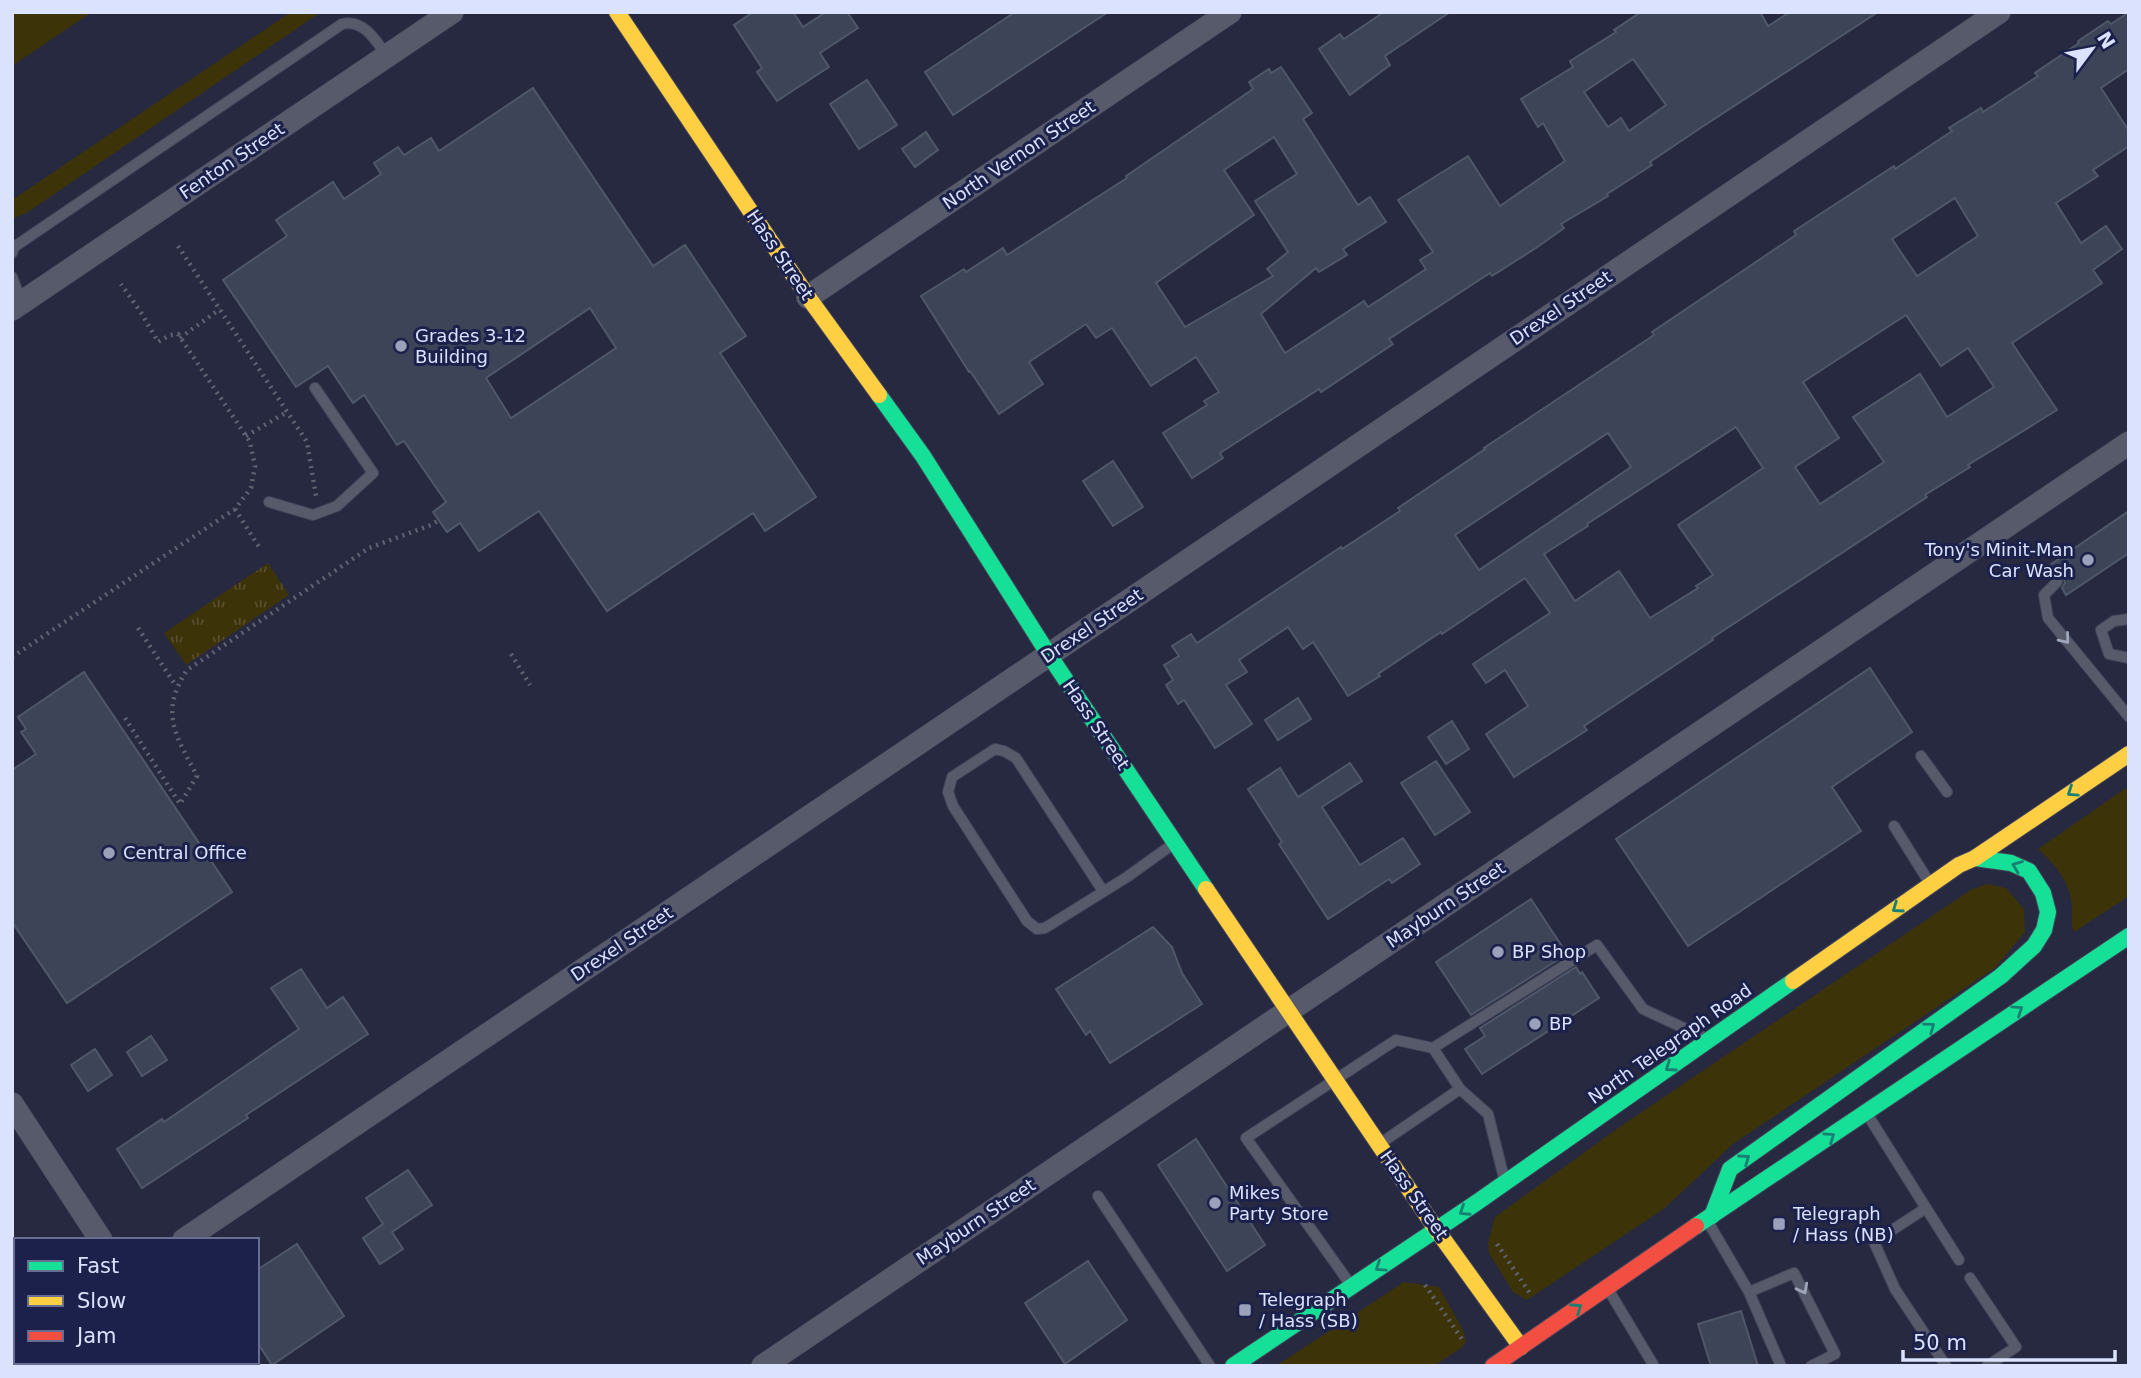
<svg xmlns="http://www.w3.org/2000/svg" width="2141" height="1378" font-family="'DejaVu Sans',sans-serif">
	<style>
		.grass { fill: #3d3309 }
		.park { fill: url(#park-tufts) }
		.building { fill: #3d4457; stroke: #4f5769; stroke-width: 2; fill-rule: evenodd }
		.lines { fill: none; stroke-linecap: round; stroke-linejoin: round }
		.lane-casing { stroke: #424459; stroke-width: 12 }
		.street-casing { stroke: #424459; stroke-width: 24 }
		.fast-casing { stroke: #424459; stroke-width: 18 }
		.slow-casing { stroke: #424459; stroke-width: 18 }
		.jam-casing { stroke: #424459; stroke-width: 18 }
		.path { stroke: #606372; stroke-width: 4.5; stroke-dasharray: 2 5; stroke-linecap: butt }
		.lane { stroke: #575a6b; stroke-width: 10 }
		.street { stroke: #575a6b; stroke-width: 23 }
		.fast { stroke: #16e098; stroke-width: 16 }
		.slow { stroke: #ffcf43; stroke-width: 16 }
		.jam { stroke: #f24e42; stroke-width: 16 }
		.oneway { stroke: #9fa5bb }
		.oneway2 { stroke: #188072 }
		.poi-dot { fill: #9ba1bb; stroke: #1b214b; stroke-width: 2.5 }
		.labels { text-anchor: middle; stroke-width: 6; stroke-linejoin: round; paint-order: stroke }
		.street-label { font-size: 18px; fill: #dae2fd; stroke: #1b214b }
		.poi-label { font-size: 18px; fill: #dae2fd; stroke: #1b214b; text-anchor: start }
	</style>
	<defs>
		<pattern id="park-tufts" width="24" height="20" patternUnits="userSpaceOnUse" patternTransform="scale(1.75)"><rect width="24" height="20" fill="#3d3309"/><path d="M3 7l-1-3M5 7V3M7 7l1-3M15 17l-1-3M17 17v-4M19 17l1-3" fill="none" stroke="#58502e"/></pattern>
	</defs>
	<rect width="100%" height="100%" fill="#262940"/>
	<!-- grass -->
	<g class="grass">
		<polygon points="12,12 92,12 12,66"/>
		<polygon points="291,12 321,12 28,212 12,219 12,200"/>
		<path d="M2129 786V896L2074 932C2070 924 2073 914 2072 905 2069 881 2056 865 2038 849Z"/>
		<polygon points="1988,884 2006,888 2024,909 2025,932 1995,968 1733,1144 1665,1208 1527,1300 1513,1292 1489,1253 1488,1243 1495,1217 1621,1126 1972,889"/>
		<polygon points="1404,1282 1439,1287 1463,1330 1466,1342 1461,1348 1434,1366 1276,1366"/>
	</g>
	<!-- park -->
	<polygon class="park" points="268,563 289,595 186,665 164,633"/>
	<!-- building -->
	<g class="building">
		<polygon points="753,12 793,12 803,27 826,12 847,12 858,28 820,53 829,67 777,101 757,72 762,68 734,25"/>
		<polygon points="1015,12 1108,12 953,115 925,72"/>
		<polygon points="1384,12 1450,12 1385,56 1390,65 1350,95 1319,49 1340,34 1344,39"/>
		<path d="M1641 12H1760L1768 26 1790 12H1878L1699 129 1650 162 1652 165 1607 194 1608 196 1561 224 1564 228 1536 248 1492 276 1490 273 1389 339 1393 344 1321 392 1319 389 1220 453 1223 458 1192 478 1163 433 1207 405 1204 401 1219 392 1196 357 1151 386 1112 328 1096 338 1086 324 1029 362 1043 384 999 414 970 371 969 372 921 296 964 269 966 272 1003 248 1007 255 1127 178 1126 176 1253 89 1249 82 1269 69 1271 73 1281 67 1312 113 1303 119 1358 205 1370 197 1386 222 1343 249 1347 255 1319 272 1316 268 1261 314 1285 353 1364 301 1368 307 1426 269 1420 260 1433 252 1398 200 1468 156 1500 206 1565 161 1543 123 1538 127 1521 99 1573 67 1570 61 1616 32 1614 30ZM1633 59 1666 105 1629 131 1621 118 1608 127 1584 92ZM1274 137 1297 174 1255 201 1288 252 1267 269 1273 276 1185 327 1156 283 1254 215 1224 170Z"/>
		<path d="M2129 12V69L2101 88 2129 131V146L2093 170 2098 176 2056 203 2081 243 2106 226 2122 249 2093 270 2102 283 2012 343 2057 410 1968 465 1970 467 1925 495 1927 497 1712 638 1713 640 1584 726 1587 730 1514 777 1486 734 1528 706 1505 670 1486 683 1473 664 1550 613 1525 578 1442 634 1441 632 1378 674 1380 676 1348 696 1313 642 1303 649 1288 627 1239 660 1247 672 1226 685 1252 724 1215 748 1184 700 1178 704 1166 685 1173 680 1164 665 1179 656 1172 646 1191 634 1197 643 1341 547 1342 549 1400 511 1398 508 1485 449 1484 448 1654 335 1652 332 1796 235 1794 231 1894 166 1895 169 1952 131 1949 128 1981 108 1983 112 2038 76 2035 73 2079 43 2078 41 2108 21 2111 24ZM1955 198 1978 236 1917 276 1892 239ZM1906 315 1941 366 1968 348 1994 387 1947 417 1920 374 1853 417 1884 462 1820 504 1795 467 1839 438 1803 382ZM1736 427 1763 468 1678 525 1713 575 1696 586 1698 588 1650 618 1619 571 1575 601 1544 554 1588 526 1587 524ZM1608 433 1631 467 1479 570 1455 535Z"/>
		<polygon points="867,80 897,125 859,149 830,104"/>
		<path d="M533 88 653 266 685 245 746 336 720 353 816 497 765 531 753 513 607 611 539 511 479 551 460 523 447 532 433 512 446 502 404 441 397 445 364 395 353 403 328 366 296 387 223 280 287 236 276 220 333 182 344 199 381 174 374 163 398 147 404 155 431 138 439 151ZM590 308 616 348 511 418 486 378Z"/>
		<polygon points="926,132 938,150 915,167 902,149"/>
		<polygon points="1113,461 1143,507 1113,526 1083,481"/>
		<polygon points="2129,511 2129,553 2066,595 2062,588 2065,583 2063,577 2058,574 2053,575 2047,567"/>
		<polygon points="1870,668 1912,732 1832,787 1861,831 1688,946 1616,839"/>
		<polygon points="84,672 232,892 67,1003 12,922 12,770 36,754 21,732 26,729 18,717"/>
		<polygon points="1298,698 1311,719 1278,740 1265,720"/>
		<polygon points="1452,721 1469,749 1446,764 1428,737"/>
		<polygon points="1436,761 1470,812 1435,835 1401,783"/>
		<polygon points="1350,763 1362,781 1322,807 1360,865 1403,838 1420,864 1392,883 1389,879 1328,919 1279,844 1282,842 1248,789 1280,768 1298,797"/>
		<polygon points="1531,899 1567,954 1471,1015 1436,962"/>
		<polygon points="1153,927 1172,947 1182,973 1202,1004 1110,1063 1090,1031 1086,1035 1056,989"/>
		<polygon points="1576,967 1580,974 1582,972 1599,998 1482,1074 1465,1049 1485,1036 1480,1028"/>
		<polygon points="301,969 327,1008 343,997 368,1034 246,1115 248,1118 142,1188 117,1149 162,1119 164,1122 299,1029 271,988"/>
		<polygon points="151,1036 167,1060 142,1076 127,1052"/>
		<polygon points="95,1049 112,1075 88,1091 71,1065"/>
		<polygon points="1196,1139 1265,1245 1227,1271 1158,1165"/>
		<polygon points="408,1170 432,1205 392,1232 403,1249 380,1264 363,1238 383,1224 366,1198"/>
		<polygon points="297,1244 344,1316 272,1365 257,1342 257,1270"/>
		<polygon points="1088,1261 1127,1320 1065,1364 1025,1303"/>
		<polygon points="1741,1311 1758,1366 1711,1366 1698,1324"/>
	</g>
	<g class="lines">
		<defs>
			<g id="lane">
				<path d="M12 253 14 247 342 24C364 19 376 41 387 56"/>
				<polyline points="12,277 22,303"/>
				<polyline points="269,502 313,515 337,506 373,473 315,388"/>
				<polyline points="2057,582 2044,595 2048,618 2129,717"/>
				<polyline points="2129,619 2114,621 2101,630 2109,654 2129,658"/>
				<polyline points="1921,756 1947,792"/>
				<polyline points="1894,826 1929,882"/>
				<polyline points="1103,891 1016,758 1004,751 995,749 952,777 948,792 953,806 1027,921 1037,929 1045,928 1127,877 1173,844"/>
				<polyline points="1869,1117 1926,1208 1874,1242 1895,1289 1946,1366"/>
				<polyline points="1381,1143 1460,1089"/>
				<polyline points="1504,1178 1488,1114 1460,1089 1433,1048 1597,945 1643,1009 1703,1037"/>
				<polyline points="1098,1196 1210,1366"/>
				<polyline points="1926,1208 1959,1260"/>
				<polyline points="1708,1222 1749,1292 1781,1366"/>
				<polyline points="1970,1278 2016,1347 1987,1366"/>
				<polyline points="1348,1281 1246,1138 1396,1040 1433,1048"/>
				<polyline points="1608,1289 1654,1366"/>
				<polyline points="1749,1292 1794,1273 1835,1354 1811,1366"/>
			</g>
			<g id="street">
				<polyline points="808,297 1230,12"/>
				<polyline points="12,309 452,12"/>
				<polyline points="12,1104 101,1240"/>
				<polyline points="184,1240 1999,12"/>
				<polyline points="12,1356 16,1354"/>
				<polyline points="184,1362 186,1366"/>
				<polyline points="763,1366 2129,443"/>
			</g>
			<g id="fast">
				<polyline points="879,395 923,456 1049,655 1206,889"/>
				<polyline points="1712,1216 1730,1169 2001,976 2034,946 2044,930 2048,912 2043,893 2029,871 2011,863 1975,858"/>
				<polyline points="1696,1226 2129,936"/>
				<polyline points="1233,1366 1476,1203 1793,981"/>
			</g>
			<g id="slow">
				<polyline points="617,12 808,297 879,395"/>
				<polyline points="1206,889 1436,1229 1521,1347"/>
				<polyline points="1793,981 1959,865 1975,858 2129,754"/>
			</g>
			<polyline id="jam" points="1493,1366 1696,1226"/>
		</defs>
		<!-- lane casing -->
		<use href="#lane" class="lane-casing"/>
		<!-- street casing -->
		<use href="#street" class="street-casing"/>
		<!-- fast casing -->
		<use href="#fast" class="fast-casing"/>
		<!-- slow casing -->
		<use href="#slow" class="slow-casing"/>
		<!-- jam casing -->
		<use href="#jam" class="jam-casing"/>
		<!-- path -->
		<g class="path">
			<polyline points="178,246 307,442 316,496"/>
			<polyline points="180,338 220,309"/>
			<polyline points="246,436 287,412"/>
			<polyline points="235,509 259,547"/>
			<polyline points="138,628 176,686"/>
			<polyline points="511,654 530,685"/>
			<polyline points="12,657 235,509 251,488 255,466 250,442 178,334 170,335 158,342 142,314 121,284"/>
			<path d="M125 718 180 804 197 776C176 736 159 713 187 670L369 548 431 525 439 520"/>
			<polyline points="1497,1244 1531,1295"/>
			<polyline points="1425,1285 1464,1342"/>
		</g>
		<!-- lane -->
		<use href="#lane" class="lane"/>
		<!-- street -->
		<use href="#street" class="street"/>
		<!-- fast -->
		<use href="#fast" class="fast"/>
		<!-- slow -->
		<use href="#slow" class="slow"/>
		<!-- jam -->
		<use href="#jam" class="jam"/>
	</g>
	<!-- one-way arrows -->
	<defs><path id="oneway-chevron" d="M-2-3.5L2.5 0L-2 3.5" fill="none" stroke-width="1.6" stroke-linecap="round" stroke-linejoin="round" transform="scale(1.75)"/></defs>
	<g class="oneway">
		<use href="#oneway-chevron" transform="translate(2065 639) rotate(51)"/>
		<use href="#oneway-chevron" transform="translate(1803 1289) rotate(62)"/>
	</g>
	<g class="oneway2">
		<use href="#oneway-chevron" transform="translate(2072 792) rotate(146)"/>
		<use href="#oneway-chevron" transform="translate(2017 866) rotate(-159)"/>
		<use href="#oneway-chevron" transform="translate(1897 908) rotate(145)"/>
		<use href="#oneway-chevron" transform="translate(2018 1010) rotate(-34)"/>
		<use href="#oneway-chevron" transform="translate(1930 1027) rotate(-36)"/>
		<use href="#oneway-chevron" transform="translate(1670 1067) rotate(145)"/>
		<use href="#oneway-chevron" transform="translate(1830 1137) rotate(-34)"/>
		<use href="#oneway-chevron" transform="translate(1745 1159) rotate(-35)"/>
		<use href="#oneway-chevron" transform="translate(1464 1211) rotate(147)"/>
		<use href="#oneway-chevron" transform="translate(1380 1267) rotate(146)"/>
		<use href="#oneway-chevron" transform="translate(1577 1308) rotate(-35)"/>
	</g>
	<!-- markers -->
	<g class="poi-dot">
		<circle cx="401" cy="346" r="7"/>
		<circle cx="2088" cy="560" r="7"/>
		<circle cx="109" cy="853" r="7"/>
		<circle cx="1498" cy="952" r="7"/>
		<circle cx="1535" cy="1024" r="7"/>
		<circle cx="1215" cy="1203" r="7"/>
		<rect x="1772" y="1217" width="14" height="14" rx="3.5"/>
		<rect x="1238" y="1303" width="14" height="14" rx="3.5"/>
	</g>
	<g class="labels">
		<!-- street labels -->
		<g class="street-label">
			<text transform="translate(1019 155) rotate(-34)" y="6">North Vernon Street</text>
			<text transform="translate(232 161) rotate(-34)" y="6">Fenton Street</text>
			<text transform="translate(780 255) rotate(56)" y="6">Hass Street</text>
			<text transform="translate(1561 308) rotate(-34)" y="6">Drexel Street</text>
			<text transform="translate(1092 626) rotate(-34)" y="6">Drexel Street</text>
			<text transform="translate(1096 725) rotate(56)" y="6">Hass Street</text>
			<text transform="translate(1446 905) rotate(-34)" y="6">Mayburn Street</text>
			<text transform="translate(622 944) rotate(-34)" y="6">Drexel Street</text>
			<text transform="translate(1670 1044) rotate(-35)" y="6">North Telegraph Road</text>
			<text transform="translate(1414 1195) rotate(55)" y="6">Hass Street</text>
			<text transform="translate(976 1222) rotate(-34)" y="6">Mayburn Street</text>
		</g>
		<!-- poi labels -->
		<g class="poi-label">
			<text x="415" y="342">Grades 3-12<tspan x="415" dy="21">Building</tspan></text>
			<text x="2074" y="556" text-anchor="end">Tony's Minit-Man<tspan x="2074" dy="21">Car Wash</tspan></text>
			<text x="123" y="859">Central Office</text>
			<text x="1512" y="958">BP Shop</text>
			<text x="1549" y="1030">BP</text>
			<text x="1229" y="1199">Mikes<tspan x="1229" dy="21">Party Store</tspan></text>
			<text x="1793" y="1220">Telegraph<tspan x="1793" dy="21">/ Hass (NB)</tspan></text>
			<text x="1259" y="1306">Telegraph<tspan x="1259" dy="21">/ Hass (SB)</tspan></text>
		</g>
	</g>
	<!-- border -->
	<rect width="2141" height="1378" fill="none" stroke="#dae2fd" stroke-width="28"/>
	<!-- legend -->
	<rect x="14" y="1238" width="245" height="126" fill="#1b214b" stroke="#676e92" stroke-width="2"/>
	<rect x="28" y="1261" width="35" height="10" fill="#16e098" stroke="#676e92" stroke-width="2"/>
	<text x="77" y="1273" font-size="21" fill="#dae2fd">Fast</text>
	<rect x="28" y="1296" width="35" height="10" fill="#ffcf43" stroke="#676e92" stroke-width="2"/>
	<text x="77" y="1308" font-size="21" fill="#dae2fd">Slow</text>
	<rect x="28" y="1331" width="35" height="10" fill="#f24e42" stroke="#676e92" stroke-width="2"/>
	<text x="77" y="1343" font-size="21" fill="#dae2fd">Jam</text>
	<!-- north arrow -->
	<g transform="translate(2092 49) rotate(58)" stroke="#1b214b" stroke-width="5" paint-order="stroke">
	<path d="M0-5L12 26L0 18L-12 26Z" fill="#dae2fd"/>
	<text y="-10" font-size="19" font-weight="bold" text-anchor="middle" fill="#dae2fd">N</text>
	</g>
	<!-- scale -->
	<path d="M1903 1350v10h212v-10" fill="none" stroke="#dae2fd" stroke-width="3.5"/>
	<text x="1913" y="1350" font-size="21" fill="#dae2fd" stroke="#1b214b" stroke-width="5" paint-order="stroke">50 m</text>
</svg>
